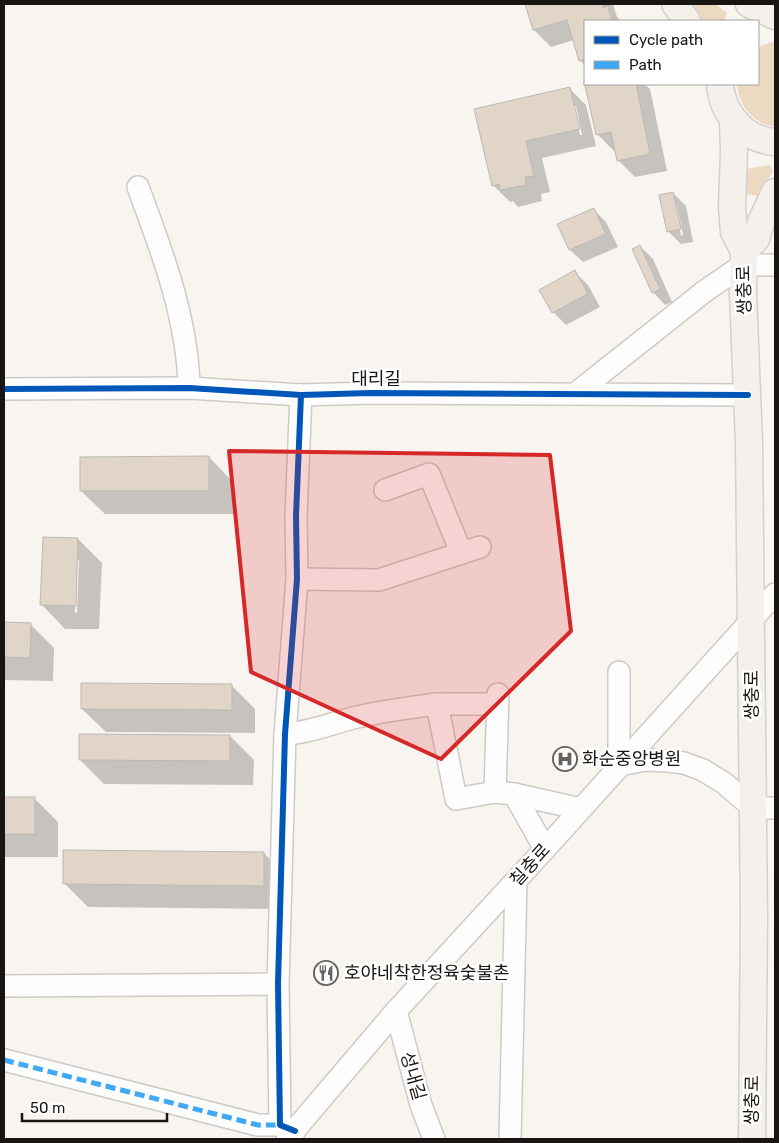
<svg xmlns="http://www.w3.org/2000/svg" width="779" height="1143" font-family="Rubik,'Noto Sans KR',sans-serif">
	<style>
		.green { fill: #ebd9c1 }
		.shadow { fill: #0003; fill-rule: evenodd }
		.building { fill: #e0d5c7; stroke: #bcb9b5 }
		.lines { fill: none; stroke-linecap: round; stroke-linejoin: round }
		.minor-casing { stroke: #cecac6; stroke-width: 24 }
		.major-casing { stroke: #d3d1cf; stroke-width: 29 }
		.minor { stroke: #fefdfd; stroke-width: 21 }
		.major { stroke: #f4f0eb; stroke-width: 26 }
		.quiet { stroke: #3fa9f5; stroke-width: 5; stroke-dasharray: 10 5; stroke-linecap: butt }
		.cycleway-casing { stroke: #fff; stroke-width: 9 }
		.cycleway { stroke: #0057b8; stroke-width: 6 }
		.marked { fill: #d62828; fill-opacity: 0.2; stroke: #d62828; stroke-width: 4; stroke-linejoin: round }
		.labels { text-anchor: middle; stroke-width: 5; stroke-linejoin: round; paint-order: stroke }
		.street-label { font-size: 18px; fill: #181512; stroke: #fff }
		.poi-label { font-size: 18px; fill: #181512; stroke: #fff; text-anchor: start }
	</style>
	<rect width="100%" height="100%" fill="#f8f4ef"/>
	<!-- green -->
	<g class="green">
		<polygon points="689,4 715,4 727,13 724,21 702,21"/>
		<path d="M775 41V127C752 123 739 106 737 84H758V47Z"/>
		<polygon points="770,165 773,171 758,196 745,194 746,169"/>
	</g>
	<!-- shadow -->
	<g class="shadow">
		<polygon points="529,4 613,4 617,17 621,21 585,21 585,66 580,60 574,40 551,47 534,30 527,5"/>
		<polygon points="586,84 644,84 650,89 667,171 635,177 618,160 616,151 614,151 597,134"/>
		<path d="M569 88 586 105 596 146 542 158 550 192 541 194 542 201 518 207 513 201 510 202 493 185 476 110ZM573 106H576L582 135H580Z"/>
		<path d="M673 193 686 206 693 242 681 244 668 231ZM675 206H677L683 235 681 236Z"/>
		<polygon points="593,209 606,222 618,247 583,262 570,250 559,225"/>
		<polygon points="640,246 653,259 672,302 665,305 653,292"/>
		<polygon points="575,272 588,285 600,307 566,325 553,312 541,291"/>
		<polygon points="209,457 232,481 233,514 105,514 81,491"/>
		<path d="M78 539 102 563 99 629H65L42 605ZM76 560H79L77 613 75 612Z"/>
		<polygon points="4,623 30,624 54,648 53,681 4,680"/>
		<polygon points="231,685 255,709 255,733 106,732 82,709"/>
		<polygon points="230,736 254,760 253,785 104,784 80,760"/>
		<polygon points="4,798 34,798 58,822 58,857 4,857"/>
		<polygon points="264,853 287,877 287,909 88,907 64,883"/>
	</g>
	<!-- building -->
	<g class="building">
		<polygon points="525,4 602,4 603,8 608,6 612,21 585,21 585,59 579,61 567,20 533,30"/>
		<polygon points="584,81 585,84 636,84 650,154 617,161 611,132 596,135"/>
		<polygon points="570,87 580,129 526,141 534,176 525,177 526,185 500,190 499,184 492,186 474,109"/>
		<polygon points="673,192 681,229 667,232 659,195"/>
		<polygon points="594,208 606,234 569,250 557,224"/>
		<polygon points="640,245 660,289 652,293 632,249"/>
		<polygon points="575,270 588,294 552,313 539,290"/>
		<polygon points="209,456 209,491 80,491 80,457"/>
		<polygon points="43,537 78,538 76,606 40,605"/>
		<polygon points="4,622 31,623 30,658 4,657"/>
		<polygon points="81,683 232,684 232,710 81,709"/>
		<polygon points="79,734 230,735 230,761 79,760"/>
		<rect x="4" y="797" width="31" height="37"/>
		<polygon points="63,850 264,852 264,886 63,884"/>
	</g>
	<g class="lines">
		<defs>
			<g id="minor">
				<path d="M138 187C162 251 188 320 189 388"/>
				<polyline points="4,389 189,388 301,395 370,393 748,395"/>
				<polyline points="575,394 705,291 743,265 775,265"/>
				<polyline points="385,490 429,474 461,552"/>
				<polyline points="297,579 379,580 480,547"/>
				<polyline points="619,672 619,765 646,760 668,761 684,763 703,770 724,783 753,808 775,808"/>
				<polyline points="437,704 497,704"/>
				<path d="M285 734C308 733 330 724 353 718 381 711 408 708 437 704L456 799 495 792 514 794"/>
				<polyline points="495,792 498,694"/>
				<polyline points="545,849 514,794 581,809"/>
				<polyline points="4,986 278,984"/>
				<polyline points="396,1011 421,1105 434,1139"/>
				<polyline points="4,1060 258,1125 280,1125"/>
				<polyline points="295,1131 280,1125 278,984 285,734 297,579 296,516 301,395"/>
				<polyline points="287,1139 396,1011 545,849 775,594"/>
				<polyline points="510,1139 516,881"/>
			</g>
			<g id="major">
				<polyline points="675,4 687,21"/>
				<polyline points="749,4 775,16"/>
				<path d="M720 84C722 113 744 140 775 142"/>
				<polyline points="733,119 734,151 732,206 734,232 744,251 743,293 749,443 754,917 752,1139"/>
				<polyline points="744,251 756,239 761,222 775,192"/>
			</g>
		</defs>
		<!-- minor casing -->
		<use href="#minor" class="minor-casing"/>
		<!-- major casing -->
		<use href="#major" class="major-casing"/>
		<!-- minor -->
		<use href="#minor" class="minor"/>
		<!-- major -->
		<use href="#major" class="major"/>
		<!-- quiet -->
		<polyline class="quiet" points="4,1060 258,1125 280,1125"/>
		<defs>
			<g id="cycleway">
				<polyline points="4,389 189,388 301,395 370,393 748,395"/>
				<polyline points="295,1131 280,1125 278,984 285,734 297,579 296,516 301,395"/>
			</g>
		</defs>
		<!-- cycleway casing -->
		<use href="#cycleway" class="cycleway-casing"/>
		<!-- cycleway -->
		<use href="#cycleway" class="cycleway"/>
	</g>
	<!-- marked area -->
	<path class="marked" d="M229 451 550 455 571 631 441 759 251 672Z"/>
	<!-- icons -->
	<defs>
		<symbol id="hospital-ring" viewBox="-11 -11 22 22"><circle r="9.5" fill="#fff" stroke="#66635f" stroke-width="1.5"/><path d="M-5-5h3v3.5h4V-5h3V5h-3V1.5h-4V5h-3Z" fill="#66635f"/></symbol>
		<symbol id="restaurant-ring" viewBox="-11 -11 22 22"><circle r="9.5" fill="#fff" stroke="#66635f" stroke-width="1.5"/><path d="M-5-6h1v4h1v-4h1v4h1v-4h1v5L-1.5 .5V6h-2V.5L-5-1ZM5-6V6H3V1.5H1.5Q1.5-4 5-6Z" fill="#66635f"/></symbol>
	</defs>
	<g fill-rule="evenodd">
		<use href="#hospital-ring" x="551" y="745" width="28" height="28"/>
		<use href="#restaurant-ring" x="312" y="959" width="28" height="28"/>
	</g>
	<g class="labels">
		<!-- street labels -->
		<g class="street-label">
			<text transform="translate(744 290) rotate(-91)" y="6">쌍충로</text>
			<text x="376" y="385">대리길</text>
			<text transform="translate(752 695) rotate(-90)" y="6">쌍충로</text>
			<text transform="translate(530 865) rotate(-48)" y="6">칠충로</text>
			<text transform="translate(413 1076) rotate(74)" y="6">성내길</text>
			<text transform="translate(752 1100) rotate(-89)" y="6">쌍충로</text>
		</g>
		<!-- poi labels -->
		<g class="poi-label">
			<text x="582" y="765">화순중앙병원</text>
			<text x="344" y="979">호야네착한정육숯불촌</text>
		</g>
	</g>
	<!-- border -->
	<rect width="779" height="1143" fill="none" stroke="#181512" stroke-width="10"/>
	<!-- legend -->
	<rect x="584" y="20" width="175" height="65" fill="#ffffff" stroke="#a3a1a0"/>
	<rect x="594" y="36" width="25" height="8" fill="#0057b8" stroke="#a3a1a0"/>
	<text x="629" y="45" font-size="15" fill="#181512">Cycle path</text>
	<rect x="594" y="61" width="25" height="8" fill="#3fa9f5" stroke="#a3a1a0"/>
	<text x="629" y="70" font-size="15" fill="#181512">Path</text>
	<!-- scale -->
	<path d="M22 1113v8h145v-8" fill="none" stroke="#181512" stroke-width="2.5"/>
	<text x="30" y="1113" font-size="15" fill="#181512" stroke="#ffffff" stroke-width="4" paint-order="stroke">50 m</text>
</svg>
